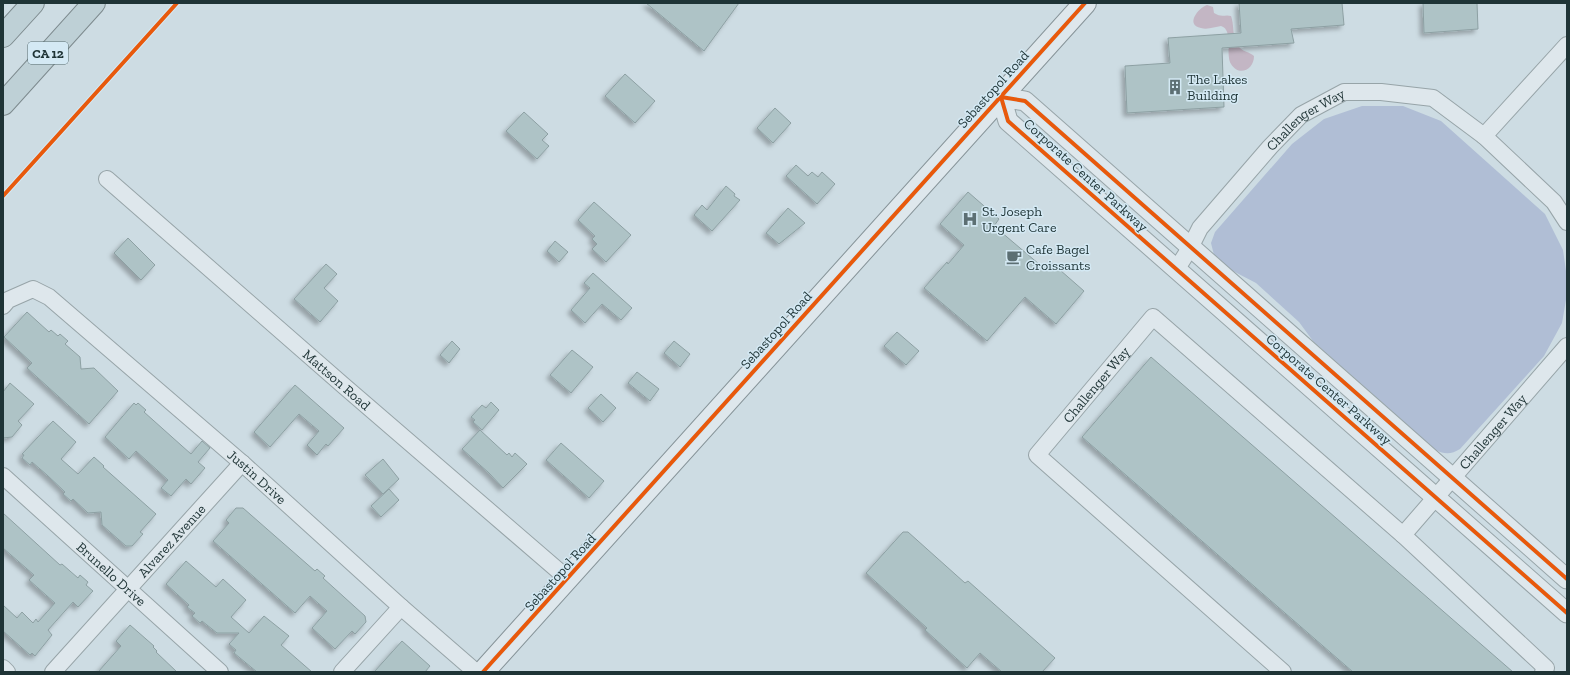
<svg xmlns="http://www.w3.org/2000/svg" width="1570" height="675" font-family="'Zilla Slab',serif">
	<style>
		.green { fill: #b0bed5 }
		.water { fill: #c3b6c4 }
		.building { fill: #aec3c6; stroke: #8da0a3; filter: url(#shadow) }
		.lines { fill: none; stroke-linecap: round; stroke-linejoin: round }
		.minor-casing { stroke: #97a4a8; stroke-width: 18 }
		.tertiary-casing { stroke: #97a4a8; stroke-width: 21 }
		.secondary-casing { stroke: #869398; stroke-width: 24 }
		.motorway-casing { stroke: #7d8a8e; stroke-width: 24 }
		.minor { stroke: #dee7ec; stroke-width: 16 }
		.tertiary { stroke: #dee7ec; stroke-width: 19 }
		.secondary { stroke: #dee7ec; stroke-width: 22 }
		.motorway { stroke: #bed0d6; stroke-width: 22 }
		.cycleway-casing { stroke: #d4e9f4; stroke-width: 6 }
		.cycleway { stroke: #e8590c; stroke-width: 4 }
		.labels { text-anchor: middle; stroke-width: 3; stroke-linejoin: round; paint-order: stroke }
		.shield { fill: #d4e9f4; stroke: #556a6f; stroke-width: 1 }
		.shield-label { font-size: 13px; font-weight: bold; fill: #1f3436 }
		.poi-label { font-size: 14px; fill: #1f3436; stroke: #d4e9f4; text-anchor: start }
		.street-label { font-size: 14px; fill: #1f3436; stroke: #d4e9f4 }
	</style>
	<defs>
		<filter id="shadow"><feDropShadow dx="-3.5" dy="3.5" stdDeviation="2" flood-color="#0004"/></filter>
	</defs>
	<rect width="100%" height="100%" fill="#cddce3"/>
	<!-- green -->
	<path class="green" d="M1362 106H1403L1441 121 1545 214 1563 250 1567 278V294L1562 323 1544 356 1460 449C1452 454 1445 455 1436 450L1313 341 1299 322 1256 283 1231 270 1214 255 1211 243 1215 232 1292 144 1324 119Z"/>
	<!-- water -->
	<path class="water" d="M1207 5 1213 7 1214 13C1222 18 1225 14 1231 16 1235 27 1231 39 1240 48 1244 52 1250 52 1254 56 1254 70 1239 77 1231 64 1225 54 1234 30 1221 26 1215 27 1207 30 1201 28 1185 25 1198 8 1207 5Z"/>
	<!-- building -->
	<g class="building">
		<polygon points="646,3 739,3 704,51"/>
		<polygon points="1239,3 1342,3 1344,25 1291,29 1294,43 1222,48 1224,107 1127,113 1125,66 1170,63 1168,38 1241,33"/>
		<polygon points="1423,3 1477,3 1478,29 1424,33"/>
		<polygon points="625,74 655,101 635,123 605,96"/>
		<polygon points="775,108 791,123 773,143 757,128"/>
		<polygon points="524,112 548,134 542,140 549,146 537,159 506,131"/>
		<polygon points="796,165 808,176 812,172 818,177 822,172 835,184 817,204 786,176"/>
		<polygon points="726,186 735,194 734,196 740,200 712,231 694,215 702,205 707,210"/>
		<polygon points="968,192 999,219 994,226 1046,270 1052,263 1084,291 1056,324 1025,297 987,341 924,288 947,262 948,264 964,245 940,224"/>
		<polygon points="594,202 631,235 606,262 592,249 597,244 592,239 595,236 578,220"/>
		<polygon points="788,208 805,223 779,244 766,233"/>
		<polygon points="128,238 155,265 141,280 114,253"/>
		<polygon points="555,241 568,252 559,262 547,251"/>
		<polygon points="326,264 337,274 324,288 338,301 320,322 294,299"/>
		<polygon points="593,273 632,308 621,320 602,304 585,323 571,310 590,288 584,283"/>
		<polygon points="27,312 49,332 51,330 58,336 60,334 68,341 65,344 80,357 81,369 94,368 118,391 89,424 27,368 32,363 4,337"/>
		<polygon points="897,332 919,351 906,365 884,346"/>
		<polygon points="452,341 460,349 449,363 440,355"/>
		<polygon points="674,341 690,354 680,367 664,353"/>
		<polygon points="572,350 593,367 571,393 550,375"/>
		<polygon points="1151,357 1513,672 1353,672 1082,437"/>
		<polygon points="637,372 659,389 650,401 628,383"/>
		<polygon points="10,383 34,404 18,421 22,425 12,437 3,438 3,392"/>
		<polygon points="295,385 344,428 328,446 326,444 317,455 307,445 319,431 299,414 270,447 254,432"/>
		<polygon points="601,394 616,408 603,422 588,408"/>
		<polygon points="491,402 499,410 482,430 473,422 475,420 471,417 482,405 486,408"/>
		<polygon points="134,403 136,405 138,403 146,410 144,412 191,454 202,441 210,448 198,462 205,468 191,484 186,479 171,496 161,488 168,480 136,451 129,459 105,437"/>
		<polygon points="53,421 76,442 61,459 78,474 94,457 104,466 103,467 156,514 140,532 143,534 132,546 126,546 102,525 101,512 88,513 73,499 71,501 63,494 65,492 47,475 32,462 30,465 22,458 24,455 22,454"/>
		<polygon points="480,430 507,455 509,453 512,457 515,453 527,464 503,488 489,473 462,449"/>
		<polygon points="561,443 604,481 589,498 546,460"/>
		<polygon points="383,459 399,479 383,494 365,475"/>
		<polygon points="389,489 399,500 381,517 371,506"/>
		<polygon points="236,508 243,508 315,571 317,569 325,576 323,578 365,616 366,622 355,634 352,631 335,649 312,628 327,611 310,596 295,613 213,541 229,523 226,520"/>
		<polygon points="3,513 60,565 62,564 78,578 80,575 88,582 86,585 93,591 78,607 73,602 48,630 52,635 35,656 32,653 30,655 3,631 3,605 17,618 22,612 33,623 36,619 38,622 55,603 29,580 34,575 3,548"/>
		<polygon points="903,532 908,532 965,583 968,581 1055,658 1042,672 1002,672 980,653 967,668 925,630 927,628 866,573"/>
		<polygon points="186,561 216,587 223,579 246,600 231,617 249,633 264,616 289,636 281,645 312,672 257,672 234,653 236,650 229,644 239,633 217,633 202,621 200,623 192,616 195,613 187,607 189,605 166,584"/>
		<polygon points="130,625 154,646 153,647 157,651 156,652 177,672 98,672 121,646 116,641"/>
		<polygon points="402,641 430,666 425,672 374,672"/>
	</g>
	<g class="lines">
		<defs>
			<g id="minor">
				<polyline points="1484,136 1567,45"/>
				<path id="s1" d="M107 179 344 386 568 579"/>
				<path id="s2" d="M1176 270 1190 248 1200 228 1270 147 1301 115 1344 92H1381L1433 98 1484 136 1554 202 1567 222"/>
				<path id="s3" d="M3 306 8 300 33 289 49 297 242 463 401 607 476 672"/>
				<path id="s4" d="M3 476 220 672"/>
				<path id="s5" d="M1403 535 1567 346"/>
				<polyline points="3,668 7,672"/>
				<path id="s6" d="M53 672 242 463"/>
				<polyline points="342,672 401,607"/>
				<path id="s7" d="M1283 672 1037 455 1153 317 1403 535 1546 668 1543 672"/>
			</g>
			<polyline id="tertiary" points="1567,579 1025,101 1001,97 1008,121 1567,613"/>
			<polyline id="secondary" points="483,672 1085,3"/>
			<g id="motorway">
				<polyline points="3,36 33,3"/>
				<polyline points="3,104 94,3"/>
			</g>
		</defs>
		<!-- minor casing -->
		<use href="#minor" class="minor-casing"/>
		<!-- tertiary casing -->
		<use href="#tertiary" class="tertiary-casing"/>
		<!-- secondary casing -->
		<use href="#secondary" class="secondary-casing"/>
		<!-- motorway casing -->
		<use href="#motorway" class="motorway-casing"/>
		<!-- minor -->
		<use href="#minor" class="minor"/>
		<!-- tertiary -->
		<use href="#tertiary" class="tertiary"/>
		<!-- secondary -->
		<use href="#secondary" class="secondary"/>
		<!-- motorway -->
		<use href="#motorway" class="motorway"/>
		<defs>
			<g id="cycleway">
				<polyline points="1001,97 1008,121 1567,613"/>
				<polyline points="1001,97 1025,101 1567,579"/>
				<polyline points="3,196 177,3"/>
				<polyline points="483,672 1085,3"/>
			</g>
		</defs>
		<!-- cycleway casing -->
		<use href="#cycleway" class="cycleway-casing"/>
		<!-- cycleway -->
		<use href="#cycleway" class="cycleway"/>
	</g>
	<!-- icons -->
	<defs>
		<symbol id="building-bare" viewBox="-9 -9 18 18"><path d="M-4-6H4V6H1V3H-1V6H-4ZM-2.5-4.3h1.7v1.8h-1.7ZM.8-4.3h1.7v1.8H.8ZM-2.5-1h1.7V.8h-1.7ZM.8-1h1.7V.8H.8Z" fill="#5c6f73" stroke="#d4e9f4" stroke-width="2.5" paint-order="stroke"/></symbol>
		<symbol id="hospital-bare" viewBox="-9 -9 18 18"><path d="M-5-5h3v3.5h4V-5h3V5h-3V1.5h-4V5h-3Z" fill="#5c6f73" stroke="#d4e9f4" stroke-width="2.5" paint-order="stroke"/></symbol>
		<symbol id="cafe-bare" viewBox="-9 -9 18 18"><path d="M-5.5-4.5H6V0H3Q3 3.5 0 3.5H-2.5Q-5.5 3.5-5.5 0ZM3-3.2v2h1.7v-2ZM-6 4.5H4V6H-6Z" fill="#5c6f73" stroke="#d4e9f4" stroke-width="2.5" paint-order="stroke"/></symbol>
	</defs>
	<g fill-rule="evenodd">
		<use href="#building-bare" x="1164" y="76" width="22" height="22"/>
		<use href="#hospital-bare" x="959" y="208" width="22" height="22"/>
		<use href="#cafe-bare" x="1003" y="246" width="22" height="22"/>
	</g>
	<g class="labels">
		<!-- shield labels -->
		<rect class="shield" x="28" y="42" width="40" height="22" rx="3"/>
		<g class="shield-label">
			<text x="48" y="58">CA 12</text>
		</g>
		<!-- poi labels -->
		<g class="poi-label">
			<text x="1187" y="84">The Lakes<tspan x="1187" dy="16">Building</tspan></text>
			<text x="982" y="216">St. Joseph<tspan x="982" dy="16">Urgent Care</tspan></text>
			<text x="1026" y="254">Cafe Bagel<tspan x="1026" dy="16">Croissants</tspan></text>
		</g>
		<!-- street labels -->
		<g class="street-label">
			<text transform="translate(993 89) rotate(-48)" y="5">Sebastopol Road</text>
			<text dy="5" stroke="none"><textPath href="#s2" startOffset="201">Challenger Way</textPath></text>
			<text transform="translate(1086 175) rotate(42)" y="5">Corporate Center Parkway</text>
			<text transform="translate(776 330) rotate(-48)" y="5">Sebastopol Road</text>
			<text dy="5" stroke="none"><textPath href="#s1" startOffset="305">Mattson Road</textPath></text>
			<text dy="5" stroke="none"><textPath href="#s7" startOffset="420">Challenger Way</textPath></text>
			<text transform="translate(1329 389) rotate(41)" y="5">Corporate Center Parkway</text>
			<text dy="5" stroke="none"><textPath href="#s5" startOffset="137">Challenger Way</textPath></text>
			<text dy="5" stroke="none"><textPath href="#s3" startOffset="328">Justin Drive</textPath></text>
			<text dy="5" stroke="none"><textPath href="#s6" startOffset="177">Alvarez Avenue</textPath></text>
			<text transform="translate(560 572) rotate(-48)" y="5">Sebastopol Road</text>
			<text dy="5" stroke="none"><textPath href="#s4" startOffset="146">Brunello Drive</textPath></text>
		</g>
	</g>
	<!-- border -->
	<rect width="1570" height="675" fill="none" stroke="#1f3436" stroke-width="8"/>
</svg>
